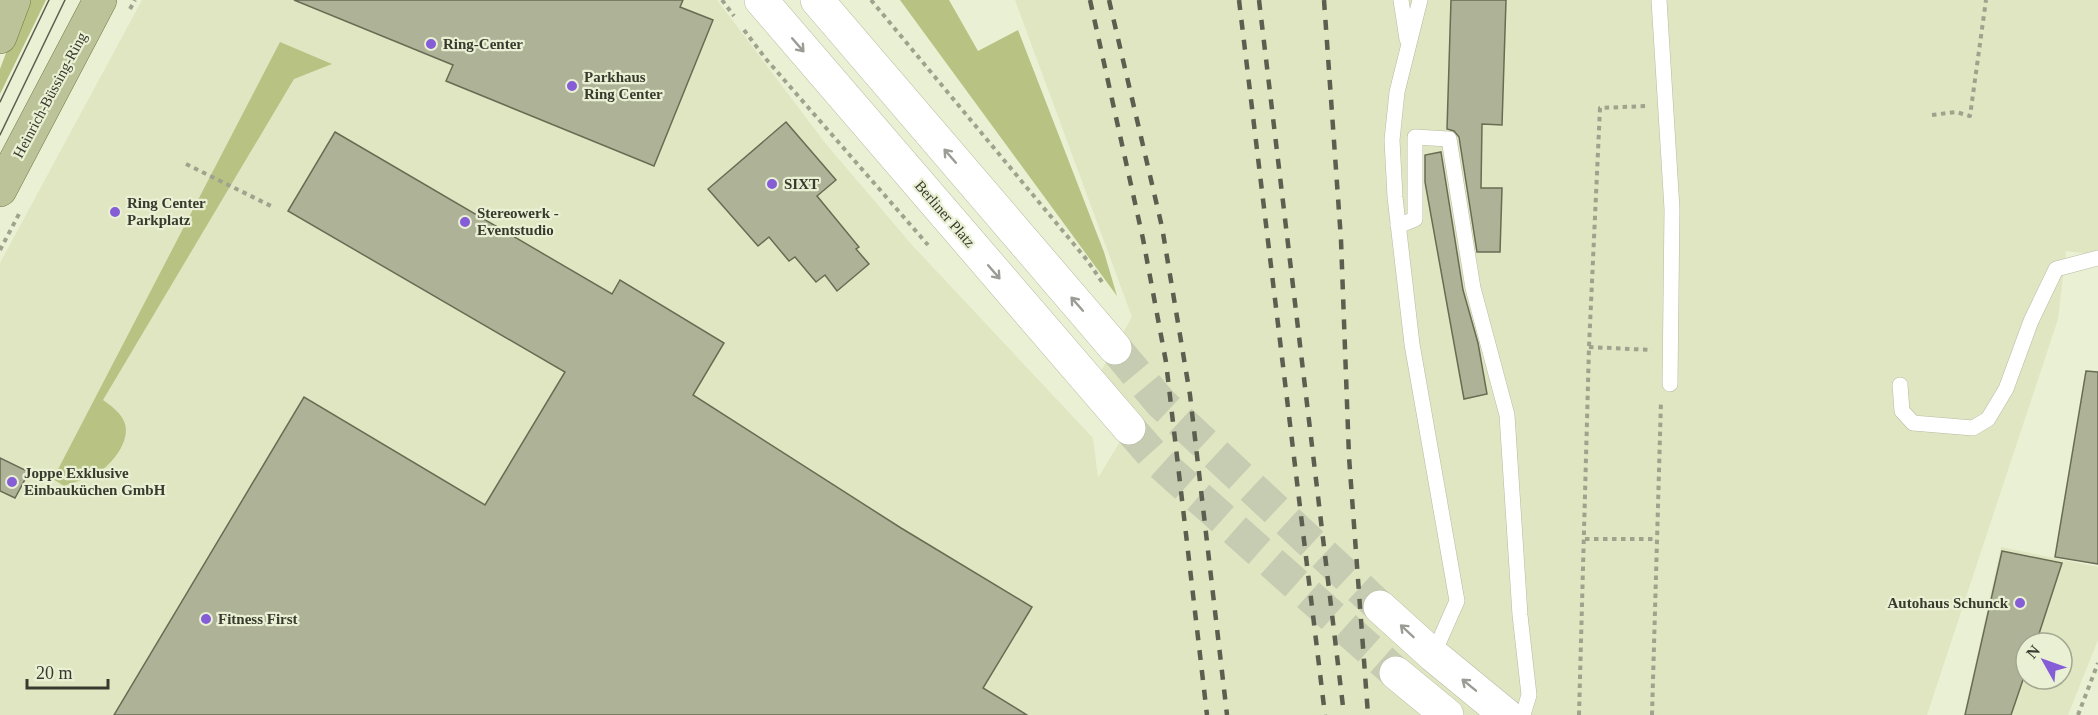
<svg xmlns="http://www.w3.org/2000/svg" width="2098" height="715" font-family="'Times New Roman',serif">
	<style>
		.built { fill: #e0e6c2; fill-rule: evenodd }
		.green { fill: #b8c282 }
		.building { fill: #aeb398; stroke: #686c53; stroke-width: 1.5 }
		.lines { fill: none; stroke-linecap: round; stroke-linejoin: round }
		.secondary-tunnel { stroke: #c6ccb2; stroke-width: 33; stroke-dasharray: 33 16; stroke-linecap: butt }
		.lane-casing { stroke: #b6bba0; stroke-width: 16 }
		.secondary-casing { stroke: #b6bba0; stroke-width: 34 }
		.primary-casing { stroke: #727946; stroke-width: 34 }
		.path { stroke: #9fa38d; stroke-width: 4; stroke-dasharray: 4.5 4.5; stroke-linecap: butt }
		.lane { stroke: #fff; stroke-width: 15 }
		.secondary { stroke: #fff; stroke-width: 33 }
		.primary { stroke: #bdc398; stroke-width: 33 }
		.tram { stroke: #5c5f4f; stroke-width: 1.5 }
		.rail { stroke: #5c5f4f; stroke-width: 4.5; stroke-dasharray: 10 10; stroke-linecap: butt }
		.oneway { stroke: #9c9c96 }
		.poi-dot { fill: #855dd7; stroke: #eaf0d3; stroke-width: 2 }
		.labels { text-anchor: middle; stroke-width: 4.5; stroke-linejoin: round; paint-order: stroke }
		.poi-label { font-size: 15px; font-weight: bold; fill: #383a2e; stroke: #eaf0d3; text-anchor: start }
		.street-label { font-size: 15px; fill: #383a2e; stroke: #eaf0d3 }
	</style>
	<rect width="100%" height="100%" fill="#eaf0d3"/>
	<!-- built -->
	<g class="built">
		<polygon points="142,0 717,0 826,144 912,245 1093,438 1098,478 1138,412 1101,371 1132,317 1015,0 2098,0 2098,255 2066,251 2058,319 1927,715 0,715 0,263"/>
		<path d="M2001 547 2098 567V640L2068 715H1964ZM2026 643H2062V679H2026Z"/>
	</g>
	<!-- green -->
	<g class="green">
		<polygon points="26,0 46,0 0,94 0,69"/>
		<polygon points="900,0 949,0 978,51 1018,30 1104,252 1117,296"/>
		<path d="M280 42 332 64 294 79 103 400C111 406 122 413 125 424 130 441 113 463 99 472 89 478 75 482 64 486L53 479Z"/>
	</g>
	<!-- building -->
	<g class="building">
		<polygon points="294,0 683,0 680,7 713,20 654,166 446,81 453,65"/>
		<polygon points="1451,0 1506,0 1502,125 1482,124 1481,188 1502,188 1500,252 1477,252 1459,137 1454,131 1447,129"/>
		<polygon points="786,122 836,180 817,196 859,247 856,249 869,264 837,291 825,275 816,282 795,257 789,261 769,237 758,246 708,189"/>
		<polygon points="335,132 612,294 620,280 724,343 693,395 901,528 1032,607 983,688 1027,715 114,715 304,397 485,505 565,372 288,211"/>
		<polygon points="1441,152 1463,290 1478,343 1487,394 1464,399 1425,182 1425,155"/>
		<polygon points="2086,371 2098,372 2098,564 2055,557"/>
		<polygon points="0,458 29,472 15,498 0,491"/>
		<polygon points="2002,551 2062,563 2036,643 2026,643 2026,671 2011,715 1965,715"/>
	</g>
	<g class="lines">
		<!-- secondary-tunnel -->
		<g class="secondary-tunnel">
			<polyline points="1115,348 1161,403 1380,607"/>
			<polyline points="1129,428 1160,463 1396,673"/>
		</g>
		<defs>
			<g id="lane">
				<polyline points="1401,0 1407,39"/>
				<polyline points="1420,0 1397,92 1392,140 1395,197 1412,344 1457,601 1433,655"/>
				<polyline points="1659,0 1672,209 1670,384"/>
				<polyline points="1398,226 1415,219 1415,137 1449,139 1473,288 1507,415 1520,615 1529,695 1523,715"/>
				<polyline points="1900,385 1902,411 1913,423 1973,428 1988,419 2006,389 2031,321 2056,269 2098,258"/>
			</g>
			<g id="secondary">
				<polyline points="761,0 1129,428"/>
				<polyline points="817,0 1115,348"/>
				<polyline points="1380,607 1433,655 1506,715"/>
				<polyline points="1396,673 1447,715"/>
			</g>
			<g id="primary">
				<polyline points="0,37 14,0"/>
				<polyline points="0,190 100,0"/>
			</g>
		</defs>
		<!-- lane casing -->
		<use href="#lane" class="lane-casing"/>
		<!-- secondary casing -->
		<use href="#secondary" class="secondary-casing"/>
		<!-- primary casing -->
		<use href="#primary" class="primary-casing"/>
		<!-- path -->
		<g class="path">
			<polyline points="722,0 734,16"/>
			<polyline points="871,0 1087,260 1104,285"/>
			<polyline points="130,9 135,0"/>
			<polyline points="744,30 766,59 928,245"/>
			<polyline points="1932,115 1956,112 1970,116 1986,0"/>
			<polyline points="186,164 273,207"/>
			<polyline points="0,250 19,214"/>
			<polyline points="1589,347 1652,350"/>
			<polyline points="1585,539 1657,539"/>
			<polyline points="1579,715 1589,347 1600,108 1647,106"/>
			<polyline points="1652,715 1661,401"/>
			<polyline points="2078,715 2098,663"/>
		</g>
		<!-- lane -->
		<use href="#lane" class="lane"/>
		<!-- secondary -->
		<use href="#secondary" class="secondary"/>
		<!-- primary -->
		<use href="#primary" class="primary"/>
		<!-- tram -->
		<g class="tram">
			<polyline points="0,102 49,0"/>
			<polyline points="0,135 65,0"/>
		</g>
		<!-- rail -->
		<g class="rail">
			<polyline points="1090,0 1143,239 1166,362 1207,715"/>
			<polyline points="1109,0 1162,227 1190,395 1227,715"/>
			<polyline points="1239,0 1325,715"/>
			<polyline points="1259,0 1344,715"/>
			<polyline points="1324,0 1341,240 1349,457 1368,715"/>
		</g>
	</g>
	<!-- one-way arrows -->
	<defs><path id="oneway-shaft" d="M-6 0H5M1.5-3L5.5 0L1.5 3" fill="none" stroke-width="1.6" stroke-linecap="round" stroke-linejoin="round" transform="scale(1.5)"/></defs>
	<g class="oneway">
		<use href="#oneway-shaft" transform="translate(798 45) rotate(49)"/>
		<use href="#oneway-shaft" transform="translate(950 156) rotate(-131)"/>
		<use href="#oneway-shaft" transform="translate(994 272) rotate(49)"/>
		<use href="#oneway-shaft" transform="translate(1077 304) rotate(-131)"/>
		<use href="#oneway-shaft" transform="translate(1407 631) rotate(-137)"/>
		<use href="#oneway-shaft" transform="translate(1469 685) rotate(-141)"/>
	</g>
	<!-- markers -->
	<g class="poi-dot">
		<circle cx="431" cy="44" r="6"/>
		<circle cx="572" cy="86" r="6"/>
		<circle cx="772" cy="184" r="6"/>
		<circle cx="115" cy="212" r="6"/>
		<circle cx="465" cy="222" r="6"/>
		<circle cx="12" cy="482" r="6"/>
		<circle cx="2020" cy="603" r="6"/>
		<circle cx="206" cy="619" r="6"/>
	</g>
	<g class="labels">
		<!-- poi labels -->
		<g class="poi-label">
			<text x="443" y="49">Ring-Center</text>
			<text x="584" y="82">Parkhaus<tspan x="584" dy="17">Ring Center</tspan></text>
			<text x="784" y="189">SIXT</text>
			<text x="127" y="208">Ring Center<tspan x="127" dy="17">Parkplatz</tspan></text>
			<text x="477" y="218">Stereowerk -<tspan x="477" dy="17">Eventstudio</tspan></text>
			<text x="24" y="478">Joppe Exklusive<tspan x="24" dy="17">Einbauküchen GmbH</tspan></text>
			<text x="2008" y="608" text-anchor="end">Autohaus Schunck</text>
			<text x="218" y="624">Fitness First</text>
		</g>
		<!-- street labels -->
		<g class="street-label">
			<text transform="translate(50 95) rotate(-62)" y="5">Heinrich-Büssing-Ring</text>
			<text transform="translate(945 214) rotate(49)" y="5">Berliner Platz</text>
		</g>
	</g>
	<!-- north arrow -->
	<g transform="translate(2044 661) rotate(310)"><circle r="28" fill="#eaf0d3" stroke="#a3a791" stroke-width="1.5"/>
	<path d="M0-4.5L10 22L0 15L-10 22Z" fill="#855dd7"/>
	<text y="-9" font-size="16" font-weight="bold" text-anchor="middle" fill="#383a2e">N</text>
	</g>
	<!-- scale -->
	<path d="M27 679v9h81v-9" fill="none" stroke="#383a2e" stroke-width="3"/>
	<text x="36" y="679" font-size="18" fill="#383a2e" stroke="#eaf0d3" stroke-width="4.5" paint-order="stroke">20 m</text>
</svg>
